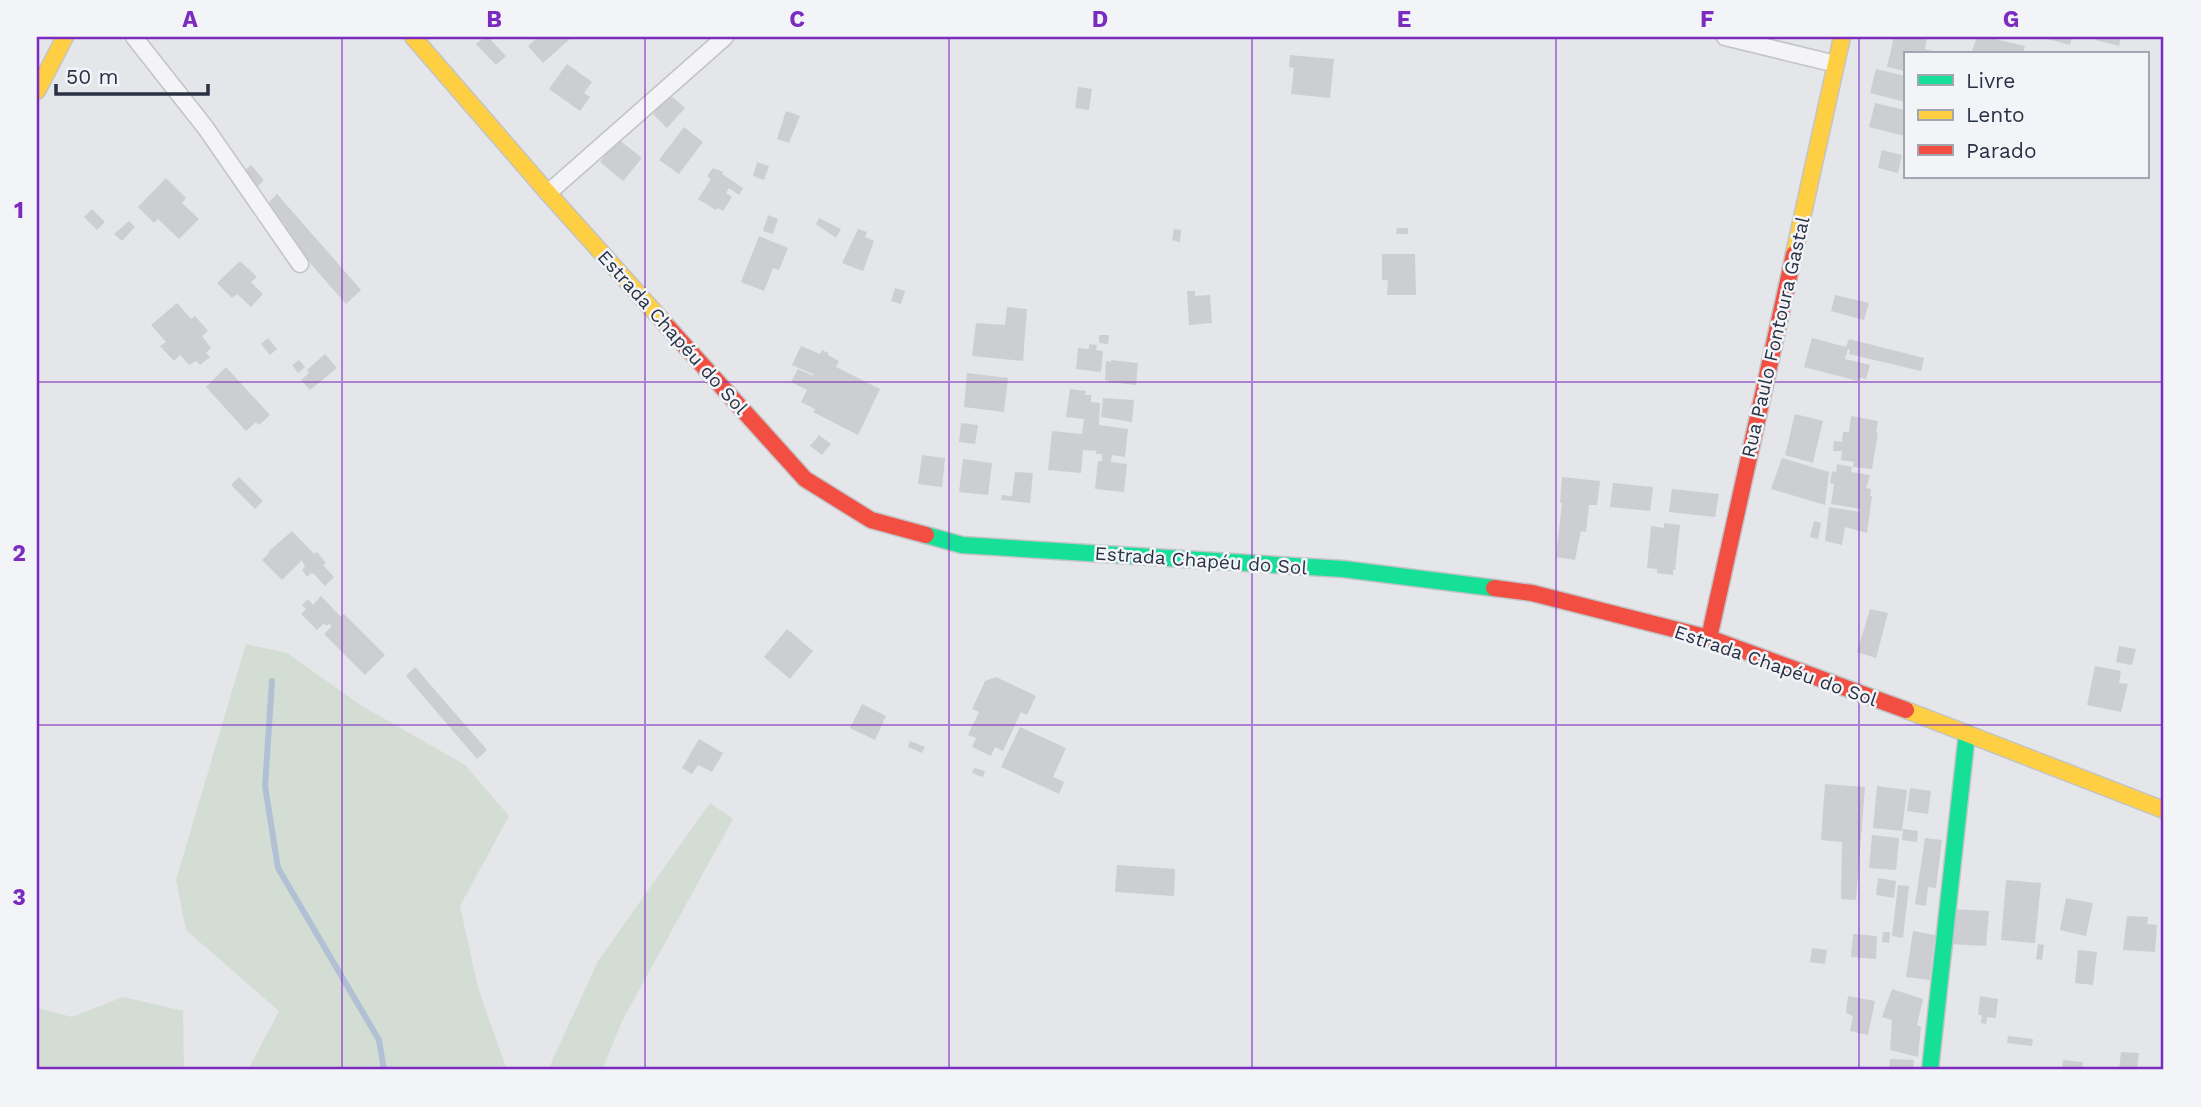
<svg xmlns="http://www.w3.org/2000/svg" width="2201" height="1107" font-family="'Work Sans',sans-serif">
	<style>
		.green { fill: #d4ddd4 }
		.lines { fill: none; stroke-linecap: round; stroke-linejoin: round }
		.stream { stroke: #b2c0d5; stroke-width: 6 }
		.building { fill: #ccced2 }
		.street-casing { stroke: #c2c4c7; stroke-width: 19 }
		.fast-casing { stroke: #c2c4c7; stroke-width: 19 }
		.slow-casing { stroke: #c2c4c7; stroke-width: 19 }
		.jam-casing { stroke: #c2c4c7; stroke-width: 19 }
		.street { stroke: #f4f4f6; stroke-width: 16 }
		.fast { stroke: #16e098; stroke-width: 16 }
		.slow { stroke: #ffcf43; stroke-width: 16 }
		.jam { stroke: #f24e42; stroke-width: 16 }
		.grid { fill: none; stroke: #7b2cbf; stroke-width: 2; stroke-opacity: 0.55 }
		.labels { text-anchor: middle; stroke-width: 5; stroke-linejoin: round; paint-order: stroke }
		.street-label { font-size: 19px; fill: #293144; stroke: #f2f4f8 }
		.neatline { fill: none; stroke: #7b2cbf; stroke-width: 2.5 }
		.grid-label { font-size: 23px; text-anchor: middle; font-weight: bold; fill: #7b2cbf }
	</style>
	<rect width="100%" height="100%" fill="#e4e6e9"/>
	<!-- green -->
	<g class="green">
		<polygon points="246,644 287,653 362,706 465,765 509,816 460,906 478,988 507,1070 248,1070 279,1011 186,930 176,880"/>
		<polygon points="710,803 733,819 622,1021 602,1070 548,1070 598,961"/>
		<polygon points="123,997 183,1011 184,1070 37,1070 37,1008 72,1017"/>
	</g>
	<g class="lines">
		<!-- stream -->
		<polyline class="stream" points="272,681 265,786 278,868 379,1040 384,1070"/>
	</g>
	<!-- building -->
	<g class="building">
		<polygon points="485,37 488,37 506,56 496,65 476,44"/>
		<polygon points="538,37 572,37 543,63 528,46"/>
		<polygon points="1894,37 1927,37 1925,49 1933,51 1933,54 1905,54 1905,71 1887,67"/>
		<polygon points="1977,37 1986,37 2025,46 2023,54 1971,54"/>
		<polygon points="2040,37 2072,37 2070,45"/>
		<polygon points="2097,37 2121,37 2119,46 2096,40"/>
		<polygon points="1290,55 1334,59 1330,98 1291,94 1294,68 1289,67"/>
		<polygon points="567,64 592,82 584,93 590,97 580,111 549,89"/>
		<polygon points="1876,69 1905,76 1905,102 1870,93"/>
		<polygon points="1078,87 1092,89 1089,110 1075,108"/>
		<polygon points="670,95 685,108 667,128 653,114"/>
		<polygon points="1875,103 1905,110 1905,136 1869,127"/>
		<polygon points="786,111 800,116 789,143 777,139"/>
		<polygon points="684,127 703,142 679,174 659,160"/>
		<polygon points="618,139 642,158 623,181 600,162"/>
		<polygon points="1882,150 1902,155 1898,173 1878,168"/>
		<polygon points="757,162 769,166 764,180 753,176"/>
		<polygon points="251,165 264,180 255,189 241,174"/>
		<polygon points="713,168 723,172 722,174 743,188 739,195 729,188 726,193 732,197 723,211 718,208 716,210 698,199 711,179 707,176"/>
		<polygon points="166,178 186,198 182,203 199,219 179,239 158,219 154,223 138,207"/>
		<polygon points="277,194 361,290 346,304 281,230 286,226 267,204"/>
		<polygon points="92,209 105,222 97,230 84,217"/>
		<polygon points="768,215 778,219 773,234 763,231"/>
		<polygon points="819,218 841,229 836,238 816,224"/>
		<polygon points="129,221 135,227 122,241 114,234"/>
		<polygon points="1397,228 1408,228 1408,234 1396,234"/>
		<polygon points="858,229 867,232 865,237 874,241 863,271 842,263"/>
		<polygon points="1174,229 1181,230 1180,242 1172,240"/>
		<polygon points="759,236 788,248 779,270 773,268 764,291 741,282"/>
		<polygon points="1382,254 1415,254 1416,295 1387,295 1388,280 1382,280"/>
		<polygon points="240,261 257,277 251,282 263,294 251,307 237,294 232,298 217,283"/>
		<polygon points="895,288 905,291 901,304 891,301"/>
		<polygon points="1187,291 1195,291 1195,296 1210,295 1212,323 1189,325"/>
		<polygon points="1835,295 1869,303 1864,320 1831,311"/>
		<polygon points="177,303 191,319 195,316 208,331 202,336 211,348 206,353 210,357 200,365 196,361 189,365 180,355 174,361 160,346 166,342 151,325"/>
		<polygon points="1007,307 1027,309 1023,361 972,356 976,323 1005,325"/>
		<polygon points="1099,335 1109,335 1108,344 1099,343"/>
		<polygon points="268,338 277,349 270,355 261,344"/>
		<polygon points="1812,338 1846,347 1849,339 1924,358 1921,371 1849,354 1850,349 1848,349 1845,359 1870,365 1866,379 1859,377 1858,381 1804,367"/>
		<polygon points="1089,344 1097,345 1096,350 1103,351 1101,372 1076,369 1078,348 1089,349"/>
		<polygon points="801,346 820,354 822,350 828,353 828,355 839,361 836,367 880,389 858,435 813,412 815,409 801,402 807,390 791,382 798,369 813,376 813,374 792,365"/>
		<polygon points="325,354 337,368 310,390 301,380 309,373 307,370"/>
		<polygon points="299,360 305,367 298,373 292,365"/>
		<polygon points="1111,360 1138,363 1136,385 1109,382 1109,381 1105,380 1106,361 1111,362"/>
		<polygon points="226,367 270,415 259,425 256,422 246,431 206,387"/>
		<polygon points="967,373 1008,378 1004,412 964,407"/>
		<polygon points="1070,389 1086,391 1085,395 1091,395 1091,402 1100,403 1099,425 1128,429 1125,457 1112,455 1111,462 1127,464 1124,492 1095,489 1098,461 1102,461 1102,454 1096,454 1096,451 1083,450 1081,473 1048,470 1052,431 1082,434 1084,419 1066,417"/>
		<polygon points="1103,398 1134,400 1132,422 1101,417"/>
		<polygon points="1795,414 1823,421 1813,463 1785,455"/>
		<polygon points="1851,416 1878,421 1876,432 1878,433 1872,469 1853,467 1854,462 1841,460 1842,451 1833,451 1834,441 1843,442 1842,441 1843,432 1849,432"/>
		<polygon points="961,423 978,425 975,444 959,442"/>
		<polygon points="819,435 831,444 822,455 810,446"/>
		<polygon points="922,455 945,458 942,487 918,484"/>
		<polygon points="1782,458 1829,472 1825,505 1771,489"/>
		<polygon points="963,459 992,463 988,495 959,492"/>
		<polygon points="1837,464 1852,467 1851,472 1870,475 1866,488 1871,489 1870,496 1872,496 1867,533 1845,527 1842,545 1825,541 1829,507 1860,512 1861,509 1831,504 1834,484 1830,483 1832,471 1836,472"/>
		<polygon points="1015,472 1033,473 1030,503 1001,500 1002,495 1012,496"/>
		<polygon points="239,477 263,501 255,509 231,485"/>
		<polygon points="1562,477 1600,481 1597,505 1589,505 1586,532 1581,531 1575,560 1556,557 1562,503 1560,503"/>
		<polygon points="1613,483 1653,487 1650,511 1610,507"/>
		<polygon points="1672,489 1719,494 1715,517 1669,512"/>
		<polygon points="1814,521 1821,523 1818,539 1810,537"/>
		<polygon points="1664,523 1680,525 1675,570 1673,570 1673,575 1657,573 1657,569 1647,568 1651,526 1664,528"/>
		<polygon points="292,531 314,554 317,552 326,563 323,565 334,577 325,586 314,574 311,573 307,577 302,570 305,567 302,560 282,580 262,560 269,553 268,552"/>
		<polygon points="321,596 341,617 344,614 385,655 365,675 324,634 332,626 329,623 327,626 324,623 317,630 301,614 306,609 302,605 308,599 313,605"/>
		<polygon points="1870,609 1888,613 1876,658 1857,652"/>
		<polygon points="787,629 813,651 790,679 764,657"/>
		<polygon points="2119,646 2136,649 2132,665 2116,662"/>
		<polygon points="2095,666 2121,671 2119,683 2128,684 2121,712 2087,705"/>
		<polygon points="415,667 487,750 477,759 406,676"/>
		<polygon points="996,677 1036,696 1027,715 1021,712 1003,751 995,747 991,756 972,747 976,738 968,735 979,712 972,709 985,681"/>
		<polygon points="862,704 886,716 875,740 850,728"/>
		<polygon points="1020,727 1066,748 1053,777 1064,782 1059,794 1001,767"/>
		<polygon points="699,739 723,753 712,772 698,765 692,774 682,768"/>
		<polygon points="910,741 925,747 922,753 908,747"/>
		<polygon points="974,768 985,771 983,777 972,773"/>
		<polygon points="1825,784 1865,787 1856,900 1841,899 1842,842 1821,840"/>
		<polygon points="1877,786 1907,790 1902,831 1873,828"/>
		<polygon points="1910,788 1931,791 1928,814 1907,811"/>
		<polygon points="1903,829 1918,831 1917,842 1902,840"/>
		<polygon points="1872,835 1899,838 1896,870 1869,868"/>
		<polygon points="1925,838 1942,840 1936,888 1928,887 1926,906 1915,904"/>
		<polygon points="1117,865 1175,869 1174,896 1115,892"/>
		<polygon points="1878,878 1896,881 1894,898 1876,895"/>
		<polygon points="2006,880 2041,883 2035,943 2001,940"/>
		<polygon points="1898,885 1909,886 1903,938 1892,936"/>
		<polygon points="2066,898 2093,903 2086,936 2060,930"/>
		<polygon points="1950,909 1989,911 1986,946 1948,944"/>
		<polygon points="2127,916 2148,917 2147,924 2157,925 2155,952 2123,950"/>
		<polygon points="1913,931 1935,935 1930,980 1906,977"/>
		<polygon points="1883,932 1890,932 1889,943 1882,942"/>
		<polygon points="1853,934 1877,936 1876,959 1851,957"/>
		<polygon points="2038,944 2044,945 2042,960 2036,959"/>
		<polygon points="1812,948 1827,950 1825,964 1810,962"/>
		<polygon points="2078,950 2097,952 2093,985 2075,983"/>
		<polygon points="1892,989 1923,999 1917,1025 1921,1027 1918,1057 1890,1050 1892,1020 1882,1017"/>
		<polygon points="1848,996 1875,1001 1868,1035 1850,1031 1853,1016 1846,1013"/>
		<polygon points="1980,996 1998,999 1996,1018 1987,1017 1986,1024 1981,1023 1982,1015 1978,1015"/>
		<polygon points="2008,1036 2033,1039 2032,1046 2007,1043"/>
		<polygon points="2121,1052 2139,1053 2137,1070 2119,1070"/>
		<polygon points="1890,1059 1914,1060 1913,1070 1889,1070"/>
		<polygon points="2063,1060 2083,1062 2082,1070 2062,1070"/>
	</g>
	<g class="lines">
		<defs>
			<g id="street">
				<polyline points="134,37 205,127 300,264"/>
				<polyline points="1725,37 1836,64"/>
				<polyline points="548,193 725,37"/>
			</g>
			<g id="fast">
				<polyline points="926,535 962,545 1343,569 1494,588"/>
				<polyline points="1930,1070 1967,733"/>
			</g>
			<g id="slow">
				<polyline points="413,37 548,193 668,327"/>
				<polyline points="37,91 65,37"/>
				<polyline points="1794,254 1842,37"/>
				<polyline points="1906,710 2164,810"/>
			</g>
			<g id="jam">
				<polyline points="668,327 805,479 871,520 926,535"/>
				<polyline points="1494,588 1532,593 1709,638 1906,710"/>
				<polyline points="1709,638 1794,254"/>
			</g>
		</defs>
		<!-- street casing -->
		<use href="#street" class="street-casing"/>
		<!-- fast casing -->
		<use href="#fast" class="fast-casing"/>
		<!-- slow casing -->
		<use href="#slow" class="slow-casing"/>
		<!-- jam casing -->
		<use href="#jam" class="jam-casing"/>
		<!-- street -->
		<use href="#street" class="street"/>
		<!-- fast -->
		<use href="#fast" class="fast"/>
		<!-- slow -->
		<use href="#slow" class="slow"/>
		<!-- jam -->
		<use href="#jam" class="jam"/>
	</g>
	<!-- grid -->
	<path class="grid" d="M342 37V1070M645 37V1070M949 37V1070M1252 37V1070M1556 37V1070M1859 37V1070M37 382H2164M37 725H2164"/>
	<g class="labels">
		<!-- street labels -->
		<g class="street-label">
			<text transform="translate(673 332) rotate(48)" y="7">Estrada Chapéu do Sol</text>
			<text transform="translate(1775 337) rotate(-77)" y="7">Rua Paulo Fontoura Gastal</text>
			<text transform="translate(1201 560) rotate(4)" y="7">Estrada Chapéu do Sol</text>
			<text transform="translate(1776 665) rotate(19)" y="7">Estrada Chapéu do Sol</text>
		</g>
	</g>
	<!-- border -->
	<rect width="2201" height="1107" fill="none" stroke="#f2f4f8" stroke-width="77"/>
	<!-- legend -->
	<rect x="1904" y="52" width="245" height="126" fill="#f2f4f8" stroke="#a2a6b0" stroke-width="2"/>
	<rect x="1918" y="75" width="35" height="10" fill="#16e098" stroke="#a2a6b0" stroke-width="2"/>
	<text x="1966" y="88" font-size="21" fill="#293144">Livre</text>
	<rect x="1918" y="110" width="35" height="10" fill="#ffcf43" stroke="#a2a6b0" stroke-width="2"/>
	<text x="1966" y="122" font-size="21" fill="#293144">Lento</text>
	<rect x="1918" y="145" width="35" height="10" fill="#f24e42" stroke="#a2a6b0" stroke-width="2"/>
	<text x="1966" y="158" font-size="21" fill="#293144">Parado</text>
	<!-- scale -->
	<path d="M56 84v10h152v-10" fill="none" stroke="#293144" stroke-width="3.5"/>
	<text x="66" y="84" font-size="21" fill="#293144" stroke="#f2f4f8" stroke-width="5" paint-order="stroke">50 m</text>
	<rect x="38" y="38" width="2124" height="1030" class="neatline"/>
	<g class="grid-label">
		<text x="190" y="27">A</text>
		<text x="494" y="27">B</text>
		<text x="797" y="27">C</text>
		<text x="1100" y="27">D</text>
		<text x="1404" y="27">E</text>
		<text x="1707" y="27">F</text>
		<text x="2011" y="27">G</text>
		<text x="19" y="218">1</text>
		<text x="19" y="561">2</text>
		<text x="19" y="905">3</text>
	</g>
</svg>
